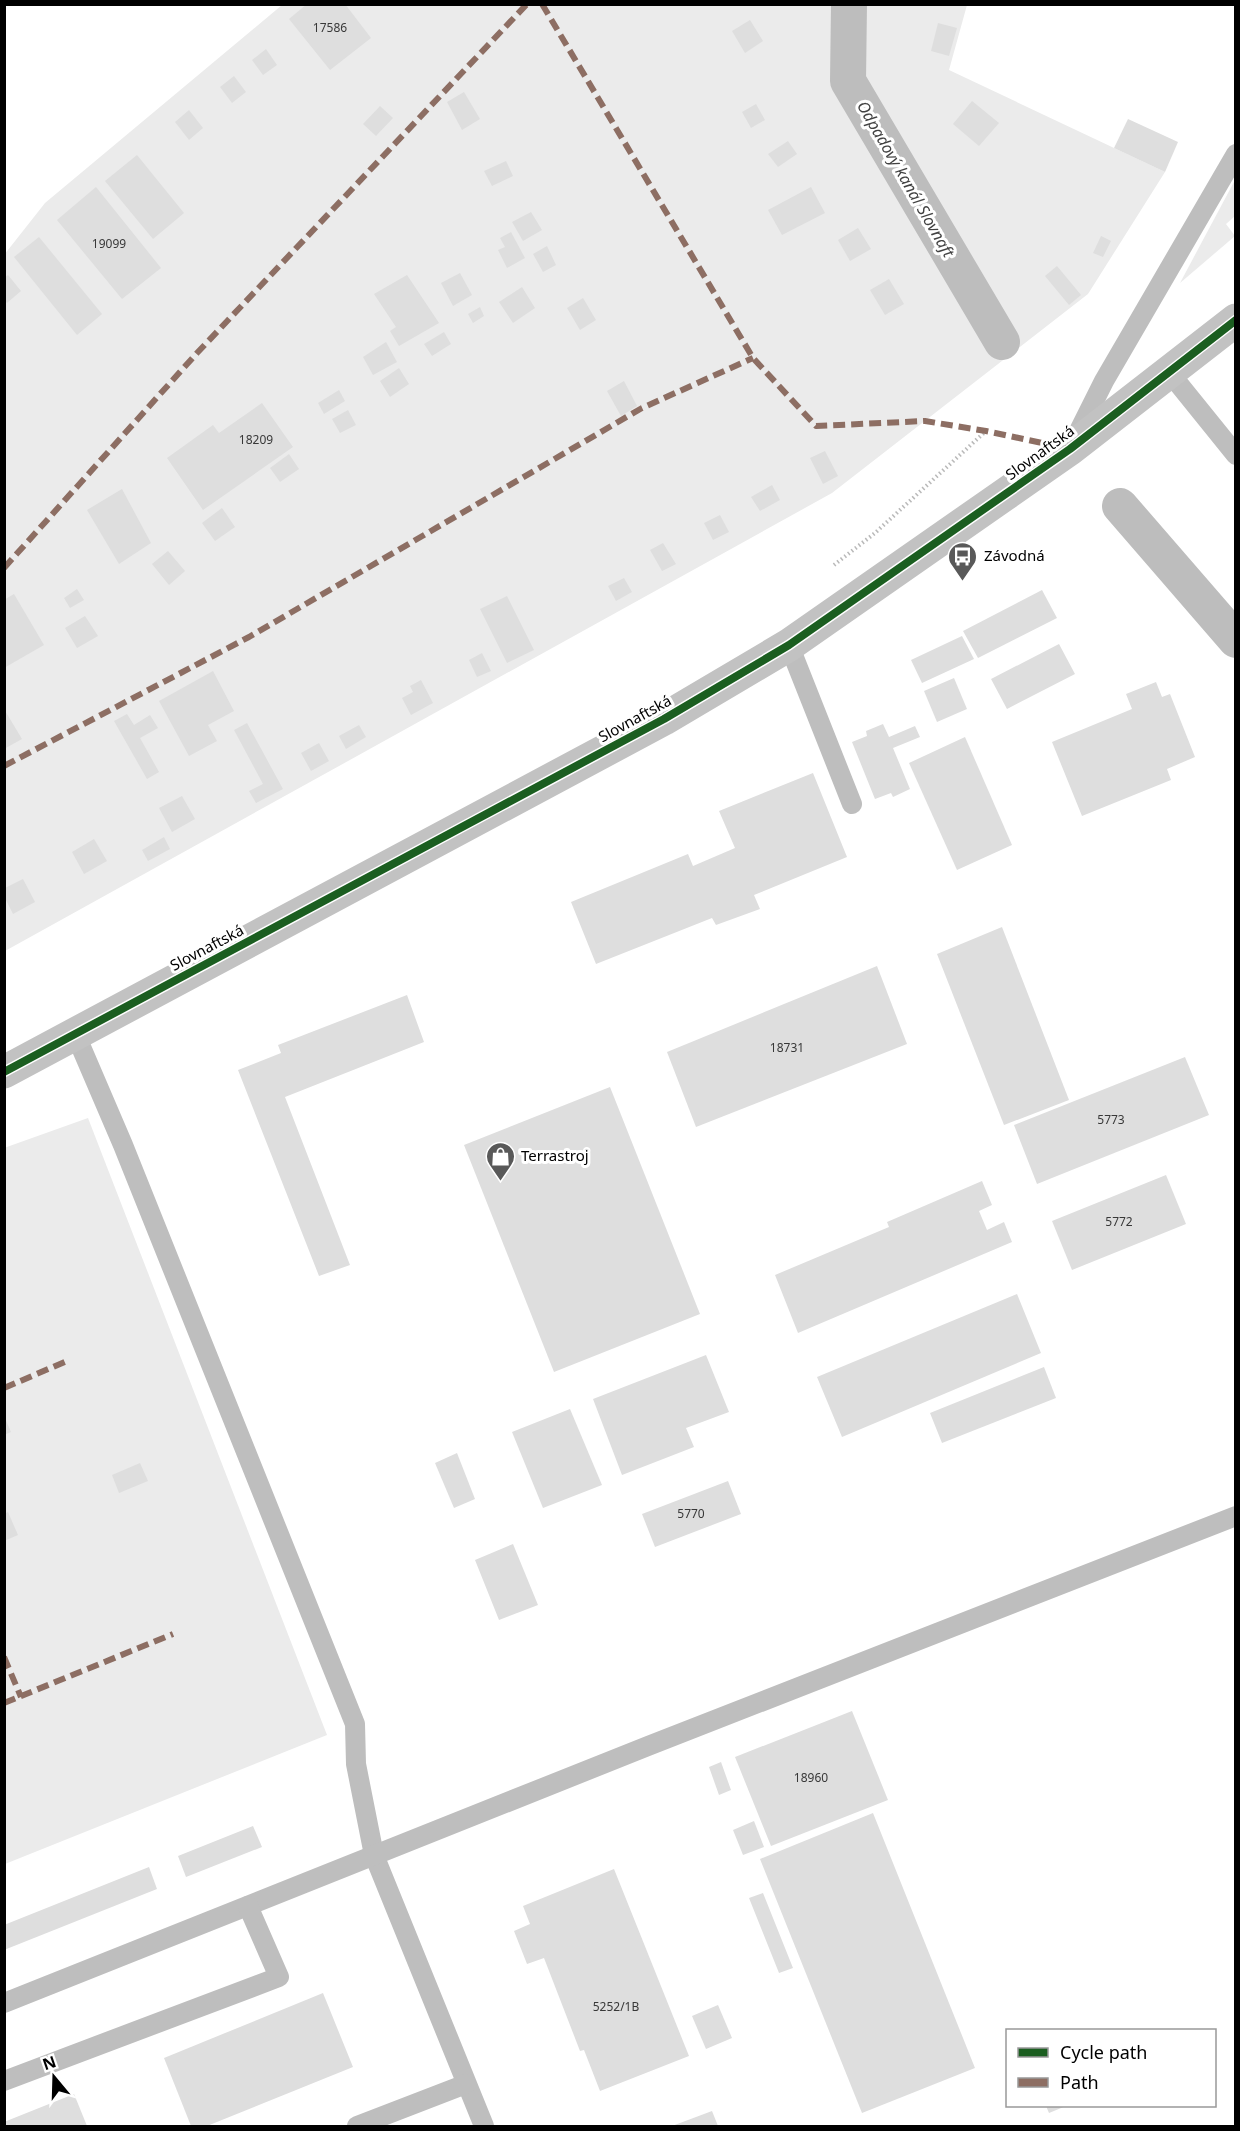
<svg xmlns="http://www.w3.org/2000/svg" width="1240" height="2131" font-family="'Noto Sans',sans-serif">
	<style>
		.green { fill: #ebebeb }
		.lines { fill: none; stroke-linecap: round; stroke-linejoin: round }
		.canal { stroke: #bdbdbd; stroke-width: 36 }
		.building { fill: #dedede }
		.path { stroke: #b9b9b9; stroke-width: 4; stroke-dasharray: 1.5 3; stroke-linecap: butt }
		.service { stroke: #bebebe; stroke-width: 20 }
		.secondary { stroke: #c2c2c2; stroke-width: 33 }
		.quiet { stroke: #8d6e63; stroke-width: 6; stroke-dasharray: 12 6; stroke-linecap: butt }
		.cycleway-casing { stroke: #fff; stroke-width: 11 }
		.cycleway { stroke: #1b5e20; stroke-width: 8 }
		.labels { text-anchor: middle; stroke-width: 6; stroke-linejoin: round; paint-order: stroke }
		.number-label { font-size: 12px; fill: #383838 }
		.street-label { font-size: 15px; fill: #000; stroke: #fff }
		.poi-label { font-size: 15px; fill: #000; stroke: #fff; text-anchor: start }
		.water-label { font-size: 16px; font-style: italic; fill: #424242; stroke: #fff }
	</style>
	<rect width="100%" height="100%" fill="#fff"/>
	<!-- green -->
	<g class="green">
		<polygon points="282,5 967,5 949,70 1165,172 1088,294 832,493 5,951 4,255 45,203"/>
		<polygon points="1235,180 1235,216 1226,224 1235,236 1180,283"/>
		<polygon points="88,1118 327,1735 5,1864 4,1148"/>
	</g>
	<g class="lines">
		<!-- canal -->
		<g class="canal">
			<polyline points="849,4 848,81 1002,342"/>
			<polyline points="1120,506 1236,640"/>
		</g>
	</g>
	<!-- building -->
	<g class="building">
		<polygon points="307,4 345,4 371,38 330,70 289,19"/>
		<polygon points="750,20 763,41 745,53 732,31"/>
		<polygon points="938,23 957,28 949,56 931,51"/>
		<polygon points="266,49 277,65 263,75 252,60"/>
		<polygon points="234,76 246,92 232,103 220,87"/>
		<polygon points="464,92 480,119 462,130 447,102"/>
		<polygon points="972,101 999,123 979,146 953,124"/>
		<polygon points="756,104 765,120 751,128 742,112"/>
		<polygon points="380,106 393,118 376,136 363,124"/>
		<polygon points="189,110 203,128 189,140 175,122"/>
		<polygon points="1128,119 1178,142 1165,172 1114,148"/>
		<polygon points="788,141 797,154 778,167 768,154"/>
		<polygon points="137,155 184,213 153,239 105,181"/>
		<polygon points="506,161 513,176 492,186 484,171"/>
		<polygon points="96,187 161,268 122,299 57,220"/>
		<polygon points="811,187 825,213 782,235 768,210"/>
		<polygon points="531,212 542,230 523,241 512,222"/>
		<polygon points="858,228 871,249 850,261 838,240"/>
		<polygon points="511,232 525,258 507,268 498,250 505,247 500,238"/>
		<polygon points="1101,236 1111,241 1103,257 1093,253"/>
		<polygon points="39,237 102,314 77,335 14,257"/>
		<polygon points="547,246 556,265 543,272 533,254"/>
		<polygon points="1057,266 1081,295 1069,305 1045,276"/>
		<polygon points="460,273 472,295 453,306 441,283"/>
		<polygon points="8,275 21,291 7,303 4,300 4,278"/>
		<polygon points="407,275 439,323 399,346 390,331 396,327 374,294"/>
		<polygon points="889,279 904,304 885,315 870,290"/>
		<polygon points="522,287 535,308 513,323 499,302"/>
		<polygon points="583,298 596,320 580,330 567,308"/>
		<polygon points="480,307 484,316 473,323 468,314"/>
		<polygon points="444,332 451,344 432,356 424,344"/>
		<polygon points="386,342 397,362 373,375 363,357"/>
		<polygon points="399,368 409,384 390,397 380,381"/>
		<polygon points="624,381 637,406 621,416 607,391"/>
		<polygon points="339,390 345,401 324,414 318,403"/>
		<polygon points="262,403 293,447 203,510 167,458 213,425 219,433"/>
		<polygon points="348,410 356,425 340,433 332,419"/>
		<polygon points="825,451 838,476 823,484 810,458"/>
		<polygon points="289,454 299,469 280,482 270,468"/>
		<polygon points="772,485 780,500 760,511 751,497"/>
		<polygon points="122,489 151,543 119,564 87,510"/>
		<polygon points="222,508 235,527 215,541 202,523"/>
		<polygon points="720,515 729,532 713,540 704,523"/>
		<polygon points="663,543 676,564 662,571 650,550"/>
		<polygon points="168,551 185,571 169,585 152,564"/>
		<polygon points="624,578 632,592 616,601 608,586"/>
		<polygon points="77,589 84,600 70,608 64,598"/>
		<polygon points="1042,590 1057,618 978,658 963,631"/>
		<polygon points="14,594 44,645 4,668 4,600"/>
		<polygon points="507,596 534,650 507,663 480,609"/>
		<polygon points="85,616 98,636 77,648 65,628"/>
		<polygon points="962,636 974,659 922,683 911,660"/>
		<polygon points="1059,644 1075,674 1007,709 991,679"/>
		<polygon points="482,653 491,671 477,677 469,660"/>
		<polygon points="213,671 234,711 208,725 217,741 189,756 159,701"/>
		<polygon points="954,678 967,709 937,722 924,691"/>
		<polygon points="421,680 433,703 411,715 402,698 413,692 410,686"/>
		<polygon points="1156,682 1162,697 1170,694 1195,757 1167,769 1171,780 1082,816 1052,742 1132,709 1126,694"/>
		<polygon points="4,709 22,739 4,749"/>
		<polygon points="127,714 134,725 150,715 158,728 140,738 159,772 147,779 114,721"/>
		<polygon points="247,723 283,789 256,803 249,791 263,784 234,730"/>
		<polygon points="883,724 889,737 915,726 920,737 893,748 910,789 893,797 891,793 875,799 852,742 867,736 866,731"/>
		<polygon points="359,725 366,737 346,749 339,736"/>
		<polygon points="965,737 1012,845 957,870 909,763"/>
		<polygon points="319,743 329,761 311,771 301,753"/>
		<polygon points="813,773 847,857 754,895 760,909 716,925 712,918 596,964 571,902 688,854 693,866 735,848 719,811"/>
		<polygon points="182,796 195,819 172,832 159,808"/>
		<polygon points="164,837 170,849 148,861 142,850"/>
		<polygon points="94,839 107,861 84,874 72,852"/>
		<polygon points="23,879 35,902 13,914 5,898 5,888"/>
		<polygon points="1002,927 1069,1100 1004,1125 937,954"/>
		<polygon points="877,966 907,1044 696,1127 667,1052"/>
		<polygon points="407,995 424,1042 285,1097 350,1265 319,1276 238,1070 281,1053 278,1045"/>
		<polygon points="1185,1057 1209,1115 1037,1184 1014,1125"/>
		<polygon points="610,1087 700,1314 554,1372 464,1145"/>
		<polygon points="1166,1175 1186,1224 1072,1270 1052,1221"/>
		<polygon points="982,1181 992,1205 979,1211 987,1230 1004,1222 1012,1242 798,1333 775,1275 889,1227 887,1222"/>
		<polygon points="1017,1294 1041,1353 842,1437 817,1377"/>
		<polygon points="706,1355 729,1412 686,1428 694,1447 622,1475 593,1399"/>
		<polygon points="1044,1367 1056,1398 942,1443 930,1413"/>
		<polygon points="570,1409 602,1485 543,1508 512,1432"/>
		<polygon points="4,1416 11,1432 4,1435"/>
		<polygon points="457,1453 475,1499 454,1508 435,1463"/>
		<polygon points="140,1463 148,1481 119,1493 112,1475"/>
		<polygon points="728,1481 741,1514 655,1547 642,1514"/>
		<polygon points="8,1512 18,1535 4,1541 4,1514"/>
		<polygon points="513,1544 538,1605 499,1620 475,1560"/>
		<polygon points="852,1711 888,1800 771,1846 735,1757"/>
		<polygon points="721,1762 731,1790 719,1795 709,1767"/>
		<polygon points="873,1813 975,2068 862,2113 760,1859"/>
		<polygon points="754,1821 764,1847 743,1855 733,1830"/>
		<polygon points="253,1826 262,1847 186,1877 178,1856"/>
		<polygon points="149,1867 157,1889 4,1950 4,1925"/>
		<polygon points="614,1869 689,2056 600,2091 584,2050 580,2051 544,1958 527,1964 514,1931 530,1924 523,1906"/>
		<polygon points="763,1893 793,1968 779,1973 749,1898"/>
		<polygon points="323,1993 353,2067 207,2126 191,2126 164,2058"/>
		<polygon points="718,2005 732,2038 706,2049 692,2016"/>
		<polygon points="74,2094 87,2126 4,2126 4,2122"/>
		<polygon points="1046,2106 1066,2106 1049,2113"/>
		<polygon points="712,2111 718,2126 672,2126"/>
	</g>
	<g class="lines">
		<!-- path -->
		<polyline class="path" points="834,565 875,533 986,431"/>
		<!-- service -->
		<g class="service">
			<polyline points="1169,372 1236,455"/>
			<polyline points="1075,439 1104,381 1236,154"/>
			<polyline points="789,645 852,804"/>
			<polyline points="75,1033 123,1145 355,1724 356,1764 374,1855 484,2126"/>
			<polyline points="4,2003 648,1746 1236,1516"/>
			<polyline points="4,2081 279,1977 248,1906"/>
			<polyline points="357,2126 466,2084"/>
		</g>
		<!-- secondary -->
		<polyline class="secondary" points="4,1072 664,719 789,645 1070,449 1236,320"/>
		<!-- quiet -->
		<g class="quiet">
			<polyline points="542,4 753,358 816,426 925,421 986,431 1070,449"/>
			<polyline points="4,568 197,353 527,4"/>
			<polyline points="4,766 249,637 642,408 753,358"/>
			<polyline points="4,1388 67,1361"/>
			<polyline points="4,1657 21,1697"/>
			<polyline points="4,1703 173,1634"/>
		</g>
		<defs>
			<polyline id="cycleway" points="4,1072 664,719 789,645 1070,449 1236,320"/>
		</defs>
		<!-- cycleway casing -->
		<use href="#cycleway" class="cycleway-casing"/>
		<!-- cycleway -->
		<use href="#cycleway" class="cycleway"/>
	</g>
	<!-- icons -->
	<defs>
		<symbol id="bus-pin" viewBox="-11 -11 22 30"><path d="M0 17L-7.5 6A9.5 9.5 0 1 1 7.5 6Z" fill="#595959" stroke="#fff"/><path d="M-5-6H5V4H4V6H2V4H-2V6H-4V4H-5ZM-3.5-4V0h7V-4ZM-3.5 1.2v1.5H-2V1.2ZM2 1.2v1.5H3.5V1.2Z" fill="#fff"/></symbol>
		<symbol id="shop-pin" viewBox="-11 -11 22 30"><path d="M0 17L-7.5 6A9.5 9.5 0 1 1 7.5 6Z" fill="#595959" stroke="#fff"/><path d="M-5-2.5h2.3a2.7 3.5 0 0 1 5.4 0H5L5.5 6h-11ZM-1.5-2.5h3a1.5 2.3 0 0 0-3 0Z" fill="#fff"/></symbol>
	</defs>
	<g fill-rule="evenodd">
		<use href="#bus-pin" x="946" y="540" width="33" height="45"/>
		<use href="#shop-pin" x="484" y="1140" width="33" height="45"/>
	</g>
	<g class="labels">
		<!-- number labels -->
		<g class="number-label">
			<text x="330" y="32">17586</text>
			<text x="109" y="248">19099</text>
			<text x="256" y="444">18209</text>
			<text x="787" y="1052">18731</text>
			<text x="1111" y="1124">5773</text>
			<text x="1119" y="1226">5772</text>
			<text x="691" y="1518">5770</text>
			<text x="811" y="1782">18960</text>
			<text x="616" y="2011">5252/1B</text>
		</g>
		<!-- street labels -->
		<g class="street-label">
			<text transform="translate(1040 453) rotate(-36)" y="5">Slovnaftská</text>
			<text transform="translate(635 719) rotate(-29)" y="5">Slovnaftská</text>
			<text transform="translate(207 948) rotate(-28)" y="5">Slovnaftská</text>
		</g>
		<!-- poi labels -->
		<g class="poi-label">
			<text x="984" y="561">Závodná</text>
			<text x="521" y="1161">Terrastroj</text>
		</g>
		<!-- water labels -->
		<g class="water-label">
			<text transform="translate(906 179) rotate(60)" y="6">Odpadový kanál Slovnaft</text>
		</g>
	</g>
	<!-- border -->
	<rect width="1240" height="2131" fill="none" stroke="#000000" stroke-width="12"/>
	<!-- legend -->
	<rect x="1006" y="2029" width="210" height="78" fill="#ffffff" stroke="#999999" stroke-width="1.5"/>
	<rect x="1018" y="2048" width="30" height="9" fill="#1b5e20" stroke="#999999" stroke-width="1.5"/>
	<text x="1060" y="2059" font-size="18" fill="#000000">Cycle path</text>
	<rect x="1018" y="2078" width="30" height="9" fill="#8d6e63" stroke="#999999" stroke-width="1.5"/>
	<text x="1060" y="2089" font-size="18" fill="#000000">Path</text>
	<!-- north arrow -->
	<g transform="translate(54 2077) rotate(341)" stroke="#ffffff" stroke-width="4.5" paint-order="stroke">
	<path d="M0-4.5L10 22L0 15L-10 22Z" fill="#000000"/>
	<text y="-9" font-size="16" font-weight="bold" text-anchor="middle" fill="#000000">N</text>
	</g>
</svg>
